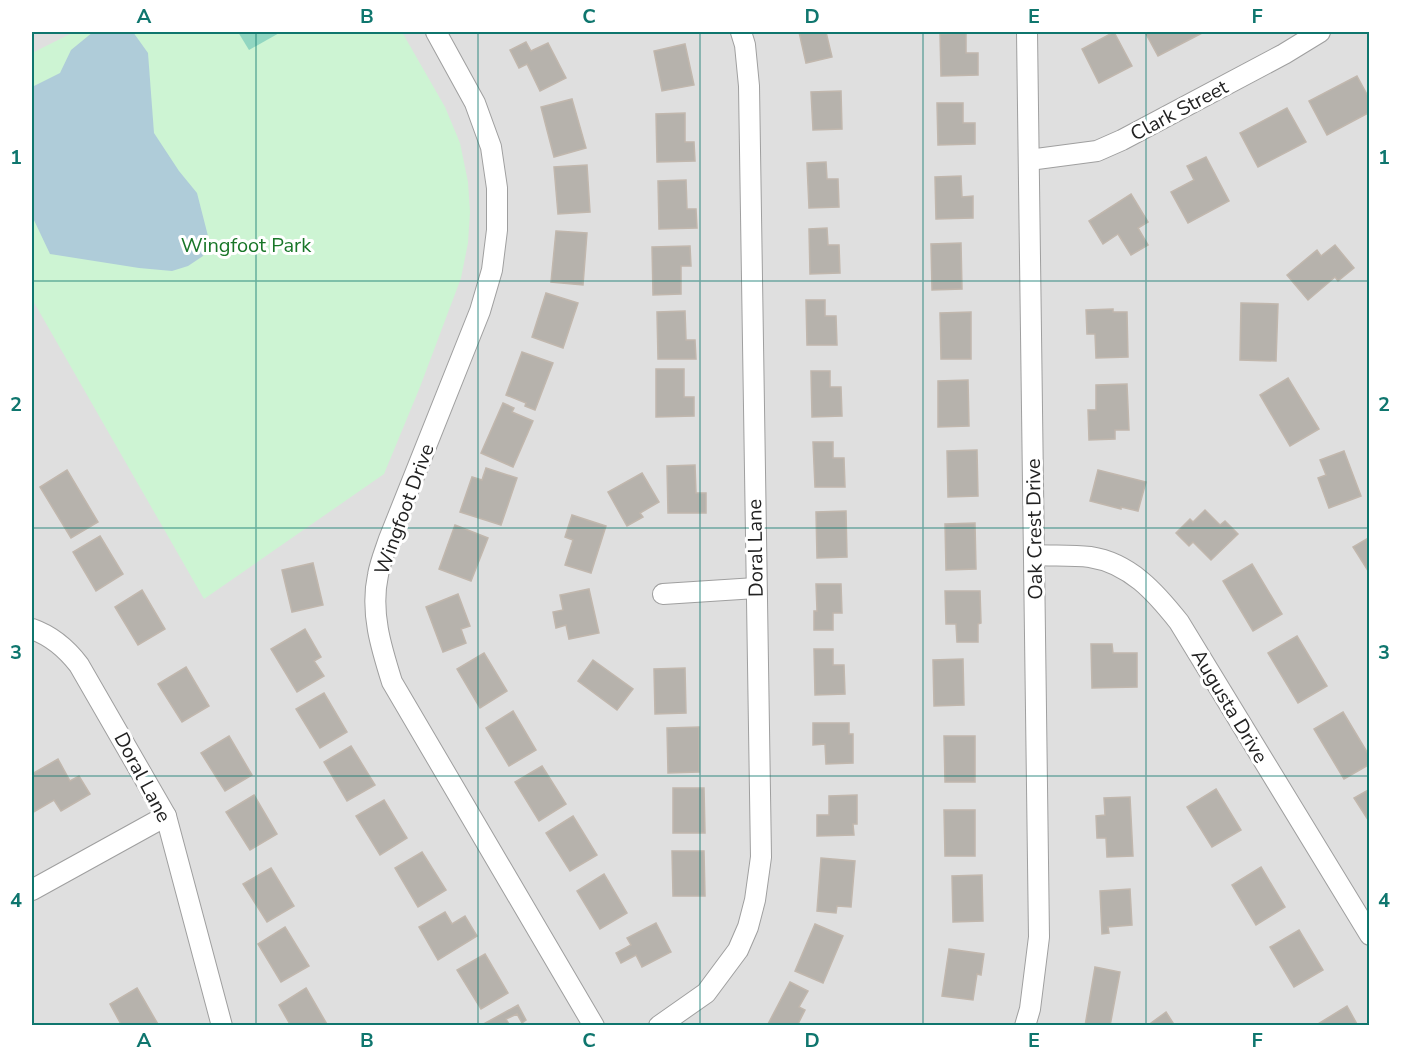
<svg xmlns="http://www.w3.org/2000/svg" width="1401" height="1057" font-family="'Nunito Sans',sans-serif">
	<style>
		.residential { fill: #dfdfdf }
		.park { fill: #cdf4d3 }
		.pitch { fill: #91d6c1 }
		.water { fill: #afccd9 }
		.building { fill: #b6b2ac; stroke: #c1b7ad; stroke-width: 1.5 }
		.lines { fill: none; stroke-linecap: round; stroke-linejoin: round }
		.minor-casing { stroke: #9f9f9f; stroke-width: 22 }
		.minor { stroke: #fff; stroke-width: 20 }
		.grid { fill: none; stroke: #0f766e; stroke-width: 1.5; stroke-opacity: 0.55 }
		.labels { text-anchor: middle; stroke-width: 6; stroke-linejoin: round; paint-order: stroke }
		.street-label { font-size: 20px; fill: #222; stroke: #fff }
		.park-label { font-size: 20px; fill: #197628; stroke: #fff }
		.neatline { fill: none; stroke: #0f766e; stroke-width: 2 }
		.grid-label { font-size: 20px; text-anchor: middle; font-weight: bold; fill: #0f766e }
	</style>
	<rect width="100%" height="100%" fill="#f1efe9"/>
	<!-- residential -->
	<rect class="residential" x="32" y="32" width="1337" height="993"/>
	<!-- park -->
	<polygon class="park" points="74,32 402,32 445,107 460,143 468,182 470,212 468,243 461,278 420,387 384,474 204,599 32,299 32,53"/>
	<!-- pitch -->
	<polygon class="pitch" points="238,32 281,32 249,50"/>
	<!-- water -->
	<polygon class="water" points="93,32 133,32 148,53 154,133 179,171 197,193 208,236 203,256 188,266 172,271 139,268 50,254 32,216 32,87 60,73 71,50"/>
	<!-- building -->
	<g class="building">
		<polygon points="799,32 826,32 832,57 806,63"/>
		<polygon points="1114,32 1132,66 1099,83 1082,49"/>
		<polygon points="1145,32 1204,32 1158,56"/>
		<polygon points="966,33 966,53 978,53 978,75 941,76 940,34"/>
		<polygon points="526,42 531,51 548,43 566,78 540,91 527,64 519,68 510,50"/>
		<polygon points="685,44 694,85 662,91 654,51"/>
		<polygon points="1357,76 1370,100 1370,112 1327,135 1309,101"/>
		<polygon points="841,91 842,129 813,130 811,92"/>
		<polygon points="572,99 586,148 554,157 541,107"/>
		<polygon points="937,103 963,103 963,123 975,123 975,144 938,145"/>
		<polygon points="1287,108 1306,142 1258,167 1240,133"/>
		<polygon points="685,113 685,142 694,142 695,161 657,162 656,114"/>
		<polygon points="1206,157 1229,201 1188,223 1171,192 1194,180 1187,166"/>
		<polygon points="826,162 827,179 838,179 839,207 809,208 807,163"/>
		<polygon points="587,165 590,212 558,214 554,167"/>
		<polygon points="961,176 962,197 973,196 973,218 936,219 935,177"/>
		<polygon points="686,180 687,209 696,209 697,228 659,229 658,181"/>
		<polygon points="1131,194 1148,222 1138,228 1148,245 1131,255 1118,234 1103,244 1089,221"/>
		<polygon points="827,228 828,245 839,245 840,273 810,274 809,229"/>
		<polygon points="556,231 587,233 583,285 551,282"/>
		<polygon points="961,243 962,289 932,290 931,244"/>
		<polygon points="1335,245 1354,268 1338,281 1335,277 1308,300 1287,275 1317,250 1321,256"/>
		<polygon points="690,246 691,266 681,266 681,294 653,295 652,247"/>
		<polygon points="546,293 578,303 563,348 532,337"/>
		<polygon points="806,300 825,300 825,316 836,316 837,345 807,345"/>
		<polygon points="1241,303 1278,304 1276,361 1240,360"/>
		<polygon points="1113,309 1113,312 1127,312 1128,357 1096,358 1095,334 1087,334 1086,310"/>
		<polygon points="685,311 686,340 695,340 696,359 658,359 657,312"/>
		<polygon points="971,312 971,359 941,359 940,313"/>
		<polygon points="522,352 553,363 535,410 525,406 526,403 506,395"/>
		<polygon points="656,369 684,369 684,397 694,397 694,416 656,417"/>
		<polygon points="811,371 830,371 830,387 841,387 842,416 812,417"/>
		<polygon points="1288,378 1319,429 1290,446 1260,395"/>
		<polygon points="968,380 969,426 938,427 938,381"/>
		<polygon points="1127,384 1129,430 1115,430 1115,439 1089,440 1088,410 1096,410 1096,385"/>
		<polygon points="503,403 514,408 512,412 533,421 513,467 481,453"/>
		<polygon points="813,442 833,442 833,458 844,458 845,487 815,487"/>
		<polygon points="977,450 978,496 948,497 947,451"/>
		<polygon points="1344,451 1361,496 1329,508 1318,478 1326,475 1320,460"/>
		<polygon points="695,465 696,493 706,493 706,513 668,513 667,466"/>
		<polygon points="486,468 517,478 501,525 460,512 472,477 482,480"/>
		<polygon points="67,470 98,522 71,538 40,487"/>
		<polygon points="1098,470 1146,482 1138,511 1121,507 1121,509 1090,501"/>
		<polygon points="642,473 659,502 640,513 643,517 627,526 608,492"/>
		<polygon points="1205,510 1220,525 1225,521 1238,534 1211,560 1193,542 1189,546 1176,533 1190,519 1193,522"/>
		<polygon points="846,511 847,557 817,558 816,512"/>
		<polygon points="572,515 606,526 591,573 565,565 573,540 565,537"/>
		<polygon points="975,523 976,569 946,570 945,524"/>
		<polygon points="455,525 488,538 471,581 439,569"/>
		<polygon points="100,536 123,574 96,591 73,552"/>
		<polygon points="1370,537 1370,574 1353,547"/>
		<polygon points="313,563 323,605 292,612 282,570"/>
		<polygon points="1252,564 1282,614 1253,631 1223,581"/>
		<polygon points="816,584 841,584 842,613 833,613 833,630 814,630 814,611 817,611"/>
		<polygon points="589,589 599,633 569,639 566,625 556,628 553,612 563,610 560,595"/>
		<polygon points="142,590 165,629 138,645 115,607"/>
		<polygon points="945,591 980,591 981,623 978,624 978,642 957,642 956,624 946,624"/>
		<polygon points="458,594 470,626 461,629 466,643 443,652 426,607"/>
		<polygon points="305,629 321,657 314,661 324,676 297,692 271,649"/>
		<polygon points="1297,636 1327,686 1298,703 1268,653"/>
		<polygon points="1091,644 1112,644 1113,653 1137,653 1137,687 1092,688"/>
		<polygon points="814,649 833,649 833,665 844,665 845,694 815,695"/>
		<polygon points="484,653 507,691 480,708 457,669"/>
		<polygon points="963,659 964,705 934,706 933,660"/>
		<polygon points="593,660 633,689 617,710 578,681"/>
		<polygon points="186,667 209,706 182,722 158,684"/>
		<polygon points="685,668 686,713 655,714 654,669"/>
		<polygon points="324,693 347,732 320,748 296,709"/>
		<polygon points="513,711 536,750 509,766 486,728"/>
		<polygon points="1343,712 1370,757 1370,764 1344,779 1314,729"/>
		<polygon points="813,723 849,723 849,734 853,734 853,763 826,764 825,744 813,745"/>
		<polygon points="699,727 699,772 668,773 667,728"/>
		<polygon points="229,736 252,775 225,791 201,753"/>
		<polygon points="944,736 975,736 975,782 945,782"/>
		<polygon points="351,746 375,785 347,801 324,762"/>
		<polygon points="58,759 70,781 79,776 90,794 61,811 54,800 32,813 32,774"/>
		<polygon points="542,766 566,804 539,821 515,782"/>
		<polygon points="673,788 704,788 705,833 673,833"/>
		<polygon points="1216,789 1241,830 1212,847 1187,807"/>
		<polygon points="1370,789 1370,823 1354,798"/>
		<polygon points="254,795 277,834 250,850 226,812"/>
		<polygon points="857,795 857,824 853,824 854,835 817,836 817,815 829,815 829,796"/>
		<polygon points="1130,797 1133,856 1107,857 1106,838 1097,838 1096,816 1105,815 1104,798"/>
		<polygon points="384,800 407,838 380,855 356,816"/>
		<polygon points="944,810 975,810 975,856 945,856"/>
		<polygon points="573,816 597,855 570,871 546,833"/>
		<polygon points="672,851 704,851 705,896 673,896"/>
		<polygon points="422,852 446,890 418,907 395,868"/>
		<polygon points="821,858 855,861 851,907 837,906 836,913 817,911"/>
		<polygon points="1261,867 1285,907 1256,925 1232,885"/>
		<polygon points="271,868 294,906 267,922 243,884"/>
		<polygon points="604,874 627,913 600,929 577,891"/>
		<polygon points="982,875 983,921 953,922 952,876"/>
		<polygon points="1130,889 1132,925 1108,927 1109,933 1102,934 1100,891"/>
		<polygon points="445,912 452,924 465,916 477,936 438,960 419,927"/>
		<polygon points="656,923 671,952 642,967 636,955 621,963 616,953 631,945 627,938"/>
		<polygon points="815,924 843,936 823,983 795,971"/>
		<polygon points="285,927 309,966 281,982 258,944"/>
		<polygon points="1299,930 1323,970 1294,987 1270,947"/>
		<polygon points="949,949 984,954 981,975 977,974 973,1000 942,996"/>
		<polygon points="485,954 508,993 481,1009 457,970"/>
		<polygon points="1095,967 1120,972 1110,1026 1085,1026"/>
		<polygon points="790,982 808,991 799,1007 805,1010 797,1026 767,1026"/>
		<polygon points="137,988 159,1026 122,1026 110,1004"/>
		<polygon points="306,988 328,1026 291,1026 279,1005"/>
		<polygon points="518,1005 526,1020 522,1023 517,1014 506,1019 510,1026 480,1026"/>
		<polygon points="1347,1006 1358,1026 1318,1026 1318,1024"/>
		<polygon points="1166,1012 1175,1026 1147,1026"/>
	</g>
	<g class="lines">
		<defs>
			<g id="minor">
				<path d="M436 32 475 103 491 147 497 188V230L492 270 480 311 389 539C385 551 380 563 378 575 370 612 381 647 392 682L594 1026"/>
				<polyline points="1029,160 1097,151 1122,140 1284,54 1320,32"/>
				<path d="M1034 555C1052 556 1072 555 1090 557 1130 563 1156 593 1179 622L1370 935"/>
				<polyline points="663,594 756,588"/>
				<path d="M32 629C52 636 66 648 79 665L166 816 222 1026"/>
				<polyline points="32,890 166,816"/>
				<polyline points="659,1026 706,993 738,950 748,927 755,900 761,857 749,86 745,45 741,32"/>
				<polyline points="1025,1026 1030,1009 1039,937 1027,32"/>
			</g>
		</defs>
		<!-- minor casing -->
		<use href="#minor" class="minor-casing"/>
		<!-- minor -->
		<use href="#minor" class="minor"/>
	</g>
	<!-- grid -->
	<path class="grid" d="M256 32V1026M478 32V1026M700 32V1026M923 32V1026M1146 32V1026M32 281H1370M32 528H1370M32 776H1370"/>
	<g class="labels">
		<!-- street labels -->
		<g class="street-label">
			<text transform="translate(1179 110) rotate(-28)" y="7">Clark Street</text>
			<text transform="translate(404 509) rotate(-70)" y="7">Wingfoot Drive</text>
			<text transform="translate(1034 529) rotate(-91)" y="7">Oak Crest Drive</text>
			<text transform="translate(755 548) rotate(-91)" y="7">Doral Lane</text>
			<text transform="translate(1230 706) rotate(59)" y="7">Augusta Drive</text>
			<text transform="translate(143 777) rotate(62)" y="7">Doral Lane</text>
		</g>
		<!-- park labels -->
		<g class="park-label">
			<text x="246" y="252">Wingfoot Park</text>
		</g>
	</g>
	<!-- border -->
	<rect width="1401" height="1057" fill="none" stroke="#ffffff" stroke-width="66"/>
	<rect x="33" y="33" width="1335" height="991" class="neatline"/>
	<g class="grid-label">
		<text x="144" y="23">A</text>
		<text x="367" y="23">B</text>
		<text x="589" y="23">C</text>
		<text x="812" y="23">D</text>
		<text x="1034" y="23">E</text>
		<text x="1257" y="23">F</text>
		<text x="16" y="164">1</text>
		<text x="1384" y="164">1</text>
		<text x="16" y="411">2</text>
		<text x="1384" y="411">2</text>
		<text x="16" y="659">3</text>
		<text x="1384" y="659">3</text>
		<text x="16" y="907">4</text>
		<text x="1384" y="907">4</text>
		<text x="144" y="1047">A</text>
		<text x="367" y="1047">B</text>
		<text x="589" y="1047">C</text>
		<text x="812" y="1047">D</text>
		<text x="1034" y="1047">E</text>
		<text x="1257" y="1047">F</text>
	</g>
</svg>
